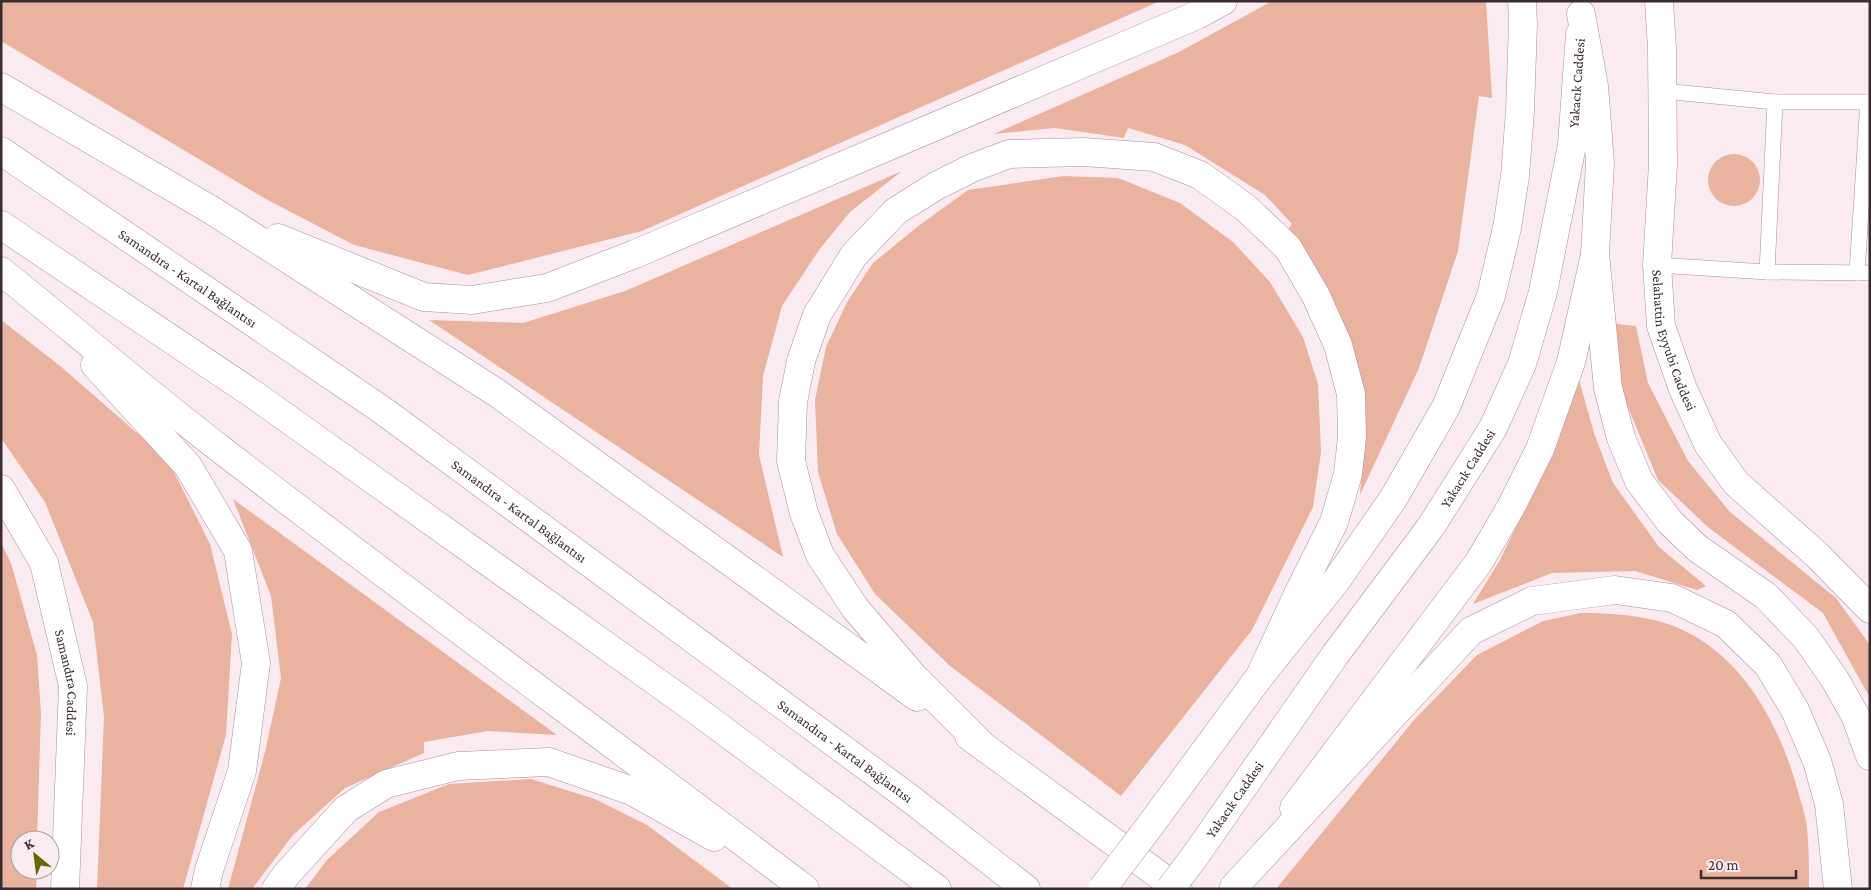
<svg xmlns="http://www.w3.org/2000/svg" width="1871" height="890" font-family="'Crimson Pro',serif">
	<style>
		.green { fill: #e9b3a0 }
		.lines { fill: none; stroke-linecap: round; stroke-linejoin: round }
		.service-casing { stroke: #b08e9a; stroke-width: 16 }
		.tertiary-casing { stroke: #b08e9a; stroke-width: 29 }
		.secondary-casing { stroke: #b08e9a; stroke-width: 29 }
		.trunk-casing { stroke: #b08e9a; stroke-width: 29 }
		.motorway-casing { stroke: #b08e9a; stroke-width: 29 }
		.service { stroke: #fff; stroke-width: 15 }
		.tertiary { stroke: #fff; stroke-width: 28 }
		.secondary { stroke: #fff; stroke-width: 28 }
		.trunk { stroke: #fff; stroke-width: 28 }
		.motorway { stroke: #fff; stroke-width: 28 }
		.trunk-bridge-casing { stroke: #b08e9a; stroke-width: 29; stroke-linecap: butt }
		.trunk-bridge { stroke: #fff; stroke-width: 28 }
		.labels { text-anchor: middle; stroke-width: 4; stroke-linejoin: round; paint-order: stroke }
		.street-label { font-size: 14px; fill: #3a2c31; stroke: #faebf0 }
	</style>
	<rect width="100%" height="100%" fill="#faebf0"/>
	<!-- green -->
	<g class="green">
		<polygon points="1,1 1160,1 642,231 468,275 354,245 264,198 1,41"/>
		<polygon points="1272,1 1486,1 1492,98 1479,96 1458,251 1419,368 1360,495 1364,433 1286,232 1292,224 1265,195 1185,145 1128,128 1124,138 1055,128 994,134 1179,52"/>
		<circle cx="1734" cy="180" r="26"/>
		<polygon points="902,171 850,212 819,250 782,306 763,376 759,455 783,557 429,320 523,323 625,291"/>
		<polygon points="1063,176 1118,178 1180,203 1233,242 1270,282 1303,337 1318,384 1321,452 1313,507 1252,630 1121,796 950,666 875,594 837,534 818,472 815,400 826,347 847,302 873,263 917,227 968,190"/>
		<polygon points="1,320 59,365 168,460 210,544 232,634 226,735 183,889 97,889 104,717 93,622 45,502 1,438"/>
		<polygon points="1616,324 1636,326 1648,383 1688,461 1730,512 1836,598 1870,645 1870,698 1823,613 1709,528 1658,480 1618,383"/>
		<polygon points="1578,376 1594,433 1613,483 1659,547 1706,586 1697,590 1635,571 1552,573 1473,604 1500,560 1549,458"/>
		<polygon points="233,499 557,735 488,731 424,742 424,753 345,788 293,835 252,889 228,889 265,752 281,678 271,596"/>
		<polygon points="1,543 11,563 37,655 41,713 37,840 20,840 20,870 37,870 36,889 1,889"/>
		<path d="M1581 613C1611 613 1642 615 1671 625 1741 651 1779 723 1798 791 1801 803 1806 816 1807 828 1809 848 1809 869 1809 889H1276L1414 720 1477 655 1543 621Z"/>
		<polygon points="531,779 595,799 647,825 733,889 305,889 327,860 379,812 449,784"/>
	</g>
	<g class="lines">
		<defs>
			<g id="service">
				<polyline points="1775,102 1870,102"/>
				<polyline points="1657,265 1767,272 1775,102 1663,91"/>
				<polyline points="1767,272 1870,273"/>
				<polyline points="1857,273 1868,102"/>
			</g>
			<g id="tertiary">
				<path id="s1" d="M1 489 44 563 73 686 65 889"/>
			</g>
			<g id="secondary">
				<path id="s2" d="M1659 1 1662 49 1663 164 1657 265 1661 326 1683 389 1708 444 1736 483 1817 555 1870 609"/>
			</g>
			<g id="trunk">
				<polyline points="1294,808 1479,562 1511,507 1540,449 1571,362 1594,259"/>
				<polyline points="1152,823 1260,676 1336,581 1393,499 1446,407 1491,296 1507,228 1515,176 1520,111 1523,24 1522,1"/>
				<path id="s3" d="M1195 856 1335 655 1432 525 1493 428 1522 364 1543 292 1572 145 1580 34"/>
			</g>
			<g id="motorway">
				<polyline points="1581,14 1594,86 1600,163 1595,254 1608,388 1621,438 1639,481 1670,522 1697,548 1766,596 1806,638 1834,678 1855,715 1870,756"/>
				<polyline points="1,87 213,211 497,393 917,697"/>
				<path id="s4" d="M1 151 382 410 908 797 1026 889"/>
				<polyline points="1,225 253,394 696,710 937,889"/>
				<polyline points="278,238 424,297 472,300 547,288 635,254 1197,15 1223,1"/>
				<path d="M1 271C74 330 145 391 219 448 412 597 610 741 805 889"/>
				<polyline points="95,365 188,466 238,551 256,663 242,771 209,870 205,889"/>
				<polyline points="969,736 1178,889"/>
				<polyline points="985,748 914,677 855,608 820,555 804,513 791,461 793,402 801,361 817,315 854,255 896,211 936,186 972,168 1009,154 1084,152 1154,157 1200,175 1246,208 1288,248 1316,296 1338,345 1351,394 1352,437 1348,474 1334,522 1299,592 1260,676"/>
				<polyline points="1234,887 1471,631 1532,601 1615,590 1672,598 1726,624 1768,665 1795,710 1817,761 1829,804 1838,889"/>
				<polyline points="276,889 286,875 346,809 386,784 458,766 549,762 632,791 714,837"/>
			</g>
		</defs>
		<!-- service casing -->
		<use href="#service" class="service-casing"/>
		<!-- tertiary casing -->
		<use href="#tertiary" class="tertiary-casing"/>
		<!-- secondary casing -->
		<use href="#secondary" class="secondary-casing"/>
		<!-- trunk casing -->
		<use href="#trunk" class="trunk-casing"/>
		<!-- motorway casing -->
		<use href="#motorway" class="motorway-casing"/>
		<!-- service -->
		<use href="#service" class="service"/>
		<!-- tertiary -->
		<use href="#tertiary" class="tertiary"/>
		<!-- secondary -->
		<use href="#secondary" class="secondary"/>
		<!-- trunk -->
		<use href="#trunk" class="trunk"/>
		<!-- motorway -->
		<use href="#motorway" class="motorway"/>
		<defs>
			<g id="trunk-bridge">
				<polyline points="1102,889 1152,823"/>
				<polyline points="1170,889 1195,856"/>
			</g>
		</defs>
		<!-- trunk-bridge casing -->
		<use href="#trunk-bridge" class="trunk-bridge-casing"/>
		<!-- trunk-bridge -->
		<use href="#trunk-bridge" class="trunk-bridge"/>
	</g>
	<g class="labels">
		<!-- street labels -->
		<g class="street-label">
			<text dy="5" stroke="none"><textPath href="#s3" startOffset="879">Yakacık Caddesi</textPath></text>
			<text dy="5" stroke="none"><textPath href="#s4" startOffset="226">Samandıra - Kartal Bağlantısı</textPath></text>
			<text dy="5" stroke="none"><textPath href="#s2" startOffset="342">Selahattin Eyyubi Caddesi</textPath></text>
			<text dy="5" stroke="none"><textPath href="#s3" startOffset="474">Yakacık Caddesi</textPath></text>
			<text dy="5" stroke="none"><textPath href="#s4" startOffset="631">Samandıra - Kartal Bağlantısı</textPath></text>
			<text dy="5" stroke="none"><textPath href="#s1" startOffset="208">Samandıra Caddesi</textPath></text>
			<text dy="5" stroke="none"><textPath href="#s4" startOffset="1036">Samandıra - Kartal Bağlantısı</textPath></text>
			<text dy="5" stroke="none"><textPath href="#s3" startOffset="69">Yakacık Caddesi</textPath></text>
		</g>
	</g>
	<!-- border -->
	<rect width="1871" height="890" fill="none" stroke="#3a2c31" stroke-width="5"/>
	<!-- north arrow -->
	<g transform="translate(35 855) rotate(331)"><circle r="24" fill="#faebf0" stroke="#ad9fa4"/>
	<path d="M0-4L9 19L0 12L-9 19Z" fill="#686701"/>
	<text y="-8" font-size="14" font-weight="bold" text-anchor="middle" fill="#3a2c31">K</text>
	</g>
	<!-- scale -->
	<path d="M1701 870v8h95v-8" fill="none" stroke="#3a2c31" stroke-width="2.5"/>
	<text x="1708" y="870" font-size="15" fill="#3a2c31" stroke="#faebf0" stroke-width="4" paint-order="stroke">20 m</text>
</svg>
